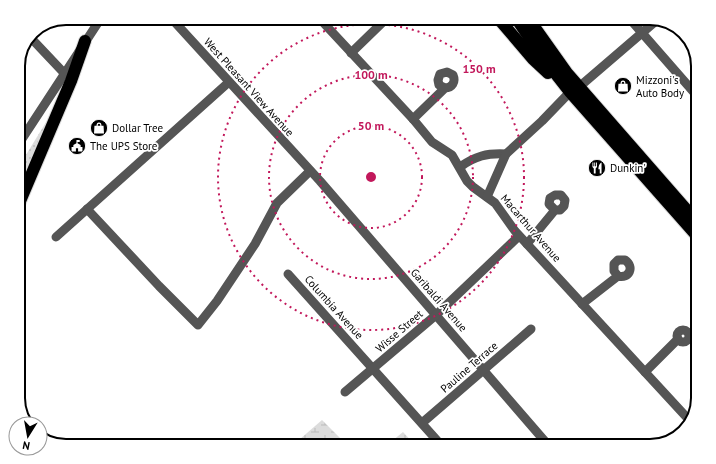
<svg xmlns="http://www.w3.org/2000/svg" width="716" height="464" font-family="'PT Sans',sans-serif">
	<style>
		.grass { fill: url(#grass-dots) }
		.wetland { fill: url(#wetland-marsh) }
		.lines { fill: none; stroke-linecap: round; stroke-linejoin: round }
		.highway-casing { stroke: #dbdbdb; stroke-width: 14 }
		.minor { stroke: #555; stroke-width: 9 }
		.highway { stroke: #000; stroke-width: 12 }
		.ring { fill: none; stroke: #c2185b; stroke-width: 2; stroke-dasharray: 2 4 }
		.labels { text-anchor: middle; stroke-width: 3.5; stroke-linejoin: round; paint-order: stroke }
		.poi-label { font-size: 11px; fill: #000; stroke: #fff; text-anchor: start }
		.street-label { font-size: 11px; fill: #000; stroke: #fff }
		.rim { fill: none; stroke: #000; stroke-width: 2 }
		.centre { fill: #c2185b; stroke: #fff; stroke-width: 2 }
		.ring-label { font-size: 12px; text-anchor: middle; font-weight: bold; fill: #c2185b; stroke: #fff; stroke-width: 3.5; stroke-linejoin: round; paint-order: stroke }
	</style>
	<defs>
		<pattern id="grass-dots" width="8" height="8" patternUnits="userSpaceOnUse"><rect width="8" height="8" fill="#dcdcdc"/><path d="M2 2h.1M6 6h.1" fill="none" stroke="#bbb" stroke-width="1.8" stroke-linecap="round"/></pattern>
		<pattern id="wetland-marsh" width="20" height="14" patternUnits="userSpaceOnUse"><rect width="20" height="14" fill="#dcdcdc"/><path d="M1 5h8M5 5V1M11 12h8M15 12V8" fill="none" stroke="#bbb"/></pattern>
	</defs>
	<rect width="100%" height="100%" fill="#fff"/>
	<!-- grass -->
	<polygon class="grass" points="51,114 18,195 18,168"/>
	<!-- wetland -->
	<g class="wetland">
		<polygon points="322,420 348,446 292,446"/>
		<polygon points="403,432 416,446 386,446"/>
	</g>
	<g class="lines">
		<defs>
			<g id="highway">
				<polyline points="498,18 533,59 548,73"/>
				<polyline points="516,18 541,55 570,92 698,237"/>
				<polyline points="528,18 567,73 698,223"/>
				<polyline points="18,206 71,81 85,41"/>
			</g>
		</defs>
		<!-- highway casing -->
		<use href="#highway" class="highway-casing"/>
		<!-- minor -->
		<g class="minor">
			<polyline points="171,18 320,181 549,446"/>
			<polyline points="319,18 413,119 432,142 452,155 467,181 473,187 495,203 515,231 691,422"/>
			<polyline points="629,18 698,97"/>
			<polyline points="30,37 64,73"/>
			<polyline points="351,53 385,20 385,18"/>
			<polyline points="579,87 657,20"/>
			<path d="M413 119 445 88C452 88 456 82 453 75L447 72 440 74 438 80 439 85 445 88"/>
			<polyline points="18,145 101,18"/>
			<path d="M460 167C475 156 487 153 506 154"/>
			<polyline points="487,197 506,154 542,121 570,92"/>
			<polyline points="87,209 159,286 198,325 217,301 255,244 277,203 310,171"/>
			<polyline points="56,237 229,82"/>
			<polyline points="527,244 555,210 560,210 564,206 565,200 561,195 555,195 550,198 549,204 555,210"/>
			<polyline points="288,274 442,446"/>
			<path d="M582 304 618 276C629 279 635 267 625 260H618L614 264V271L618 276"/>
			<circle cx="683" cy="336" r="6"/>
			<polyline points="645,372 678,339"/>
			<polyline points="345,392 436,315 519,236"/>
			<polyline points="422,423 531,329"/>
		</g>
		<!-- highway -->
		<use href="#highway" class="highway"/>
	</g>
	<!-- distance rings -->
	<g class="ring">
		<circle cx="371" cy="177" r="51"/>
		<circle cx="371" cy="177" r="102"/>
		<circle cx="371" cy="177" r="153"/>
	</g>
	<!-- icons -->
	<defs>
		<symbol id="shop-disc" viewBox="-11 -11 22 22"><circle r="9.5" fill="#000" stroke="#fff"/><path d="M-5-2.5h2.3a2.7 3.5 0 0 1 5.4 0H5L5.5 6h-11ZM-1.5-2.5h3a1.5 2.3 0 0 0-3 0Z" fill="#fff"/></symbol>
		<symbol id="civic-disc" viewBox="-11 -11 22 22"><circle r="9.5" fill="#000" stroke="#fff"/><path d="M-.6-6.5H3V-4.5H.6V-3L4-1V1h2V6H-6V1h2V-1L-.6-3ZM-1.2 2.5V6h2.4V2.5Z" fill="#fff"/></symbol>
		<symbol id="restaurant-disc" viewBox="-11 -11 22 22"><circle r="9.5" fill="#000" stroke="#fff"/><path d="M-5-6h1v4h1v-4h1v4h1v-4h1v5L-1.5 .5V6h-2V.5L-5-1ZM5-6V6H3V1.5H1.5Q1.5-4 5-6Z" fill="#fff"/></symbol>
	</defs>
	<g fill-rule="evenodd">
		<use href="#shop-disc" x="613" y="76" width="20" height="20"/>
		<use href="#shop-disc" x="89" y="118" width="20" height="20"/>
		<use href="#civic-disc" x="67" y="136" width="20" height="20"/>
		<use href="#restaurant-disc" x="587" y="158" width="20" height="20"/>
	</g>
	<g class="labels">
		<!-- poi labels -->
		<g class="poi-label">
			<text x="636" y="84">Mizzoni's<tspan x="636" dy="13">Auto Body</tspan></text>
			<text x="112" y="132">Dollar Tree</text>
			<text x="90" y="150">The UPS Store</text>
			<text x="610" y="172">Dunkin'</text>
		</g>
		<!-- street labels -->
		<g class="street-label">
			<text transform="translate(249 87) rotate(48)" y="4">West Pleasant View Avenue</text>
			<text transform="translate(531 228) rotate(49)" y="4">Macarthur Avenue</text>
			<text transform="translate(439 300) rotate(49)" y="4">Garibaldi Avenue</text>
			<text transform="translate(334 307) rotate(48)" y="4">Columbia Avenue</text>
			<text transform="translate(399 331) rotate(-41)" y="4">Wisse Street</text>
			<text transform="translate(469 367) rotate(-41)" y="4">Pauline Terrace</text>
		</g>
	</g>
	<!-- crop -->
	<path d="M0 0H716V464H0ZM66 25H650A41 41 0 0 1 691 66V398A41 41 0 0 1 650 439H66A41 41 0 0 1 25 398V66A41 41 0 0 1 66 25Z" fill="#fff" fill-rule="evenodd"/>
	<path class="rim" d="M66 25H650A41 41 0 0 1 691 66V398A41 41 0 0 1 650 439H66A41 41 0 0 1 25 398V66A41 41 0 0 1 66 25Z"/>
	<circle cx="371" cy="177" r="6" class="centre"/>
	<g class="ring-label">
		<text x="479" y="73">150 m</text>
		<text x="371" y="79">100 m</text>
		<text x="371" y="130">50 m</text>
	</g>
	<!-- north arrow -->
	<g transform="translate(28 436) rotate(191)"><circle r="19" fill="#ffffff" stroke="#999999"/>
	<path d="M0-3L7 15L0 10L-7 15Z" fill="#000000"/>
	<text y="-6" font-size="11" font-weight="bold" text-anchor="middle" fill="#000000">N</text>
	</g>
</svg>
